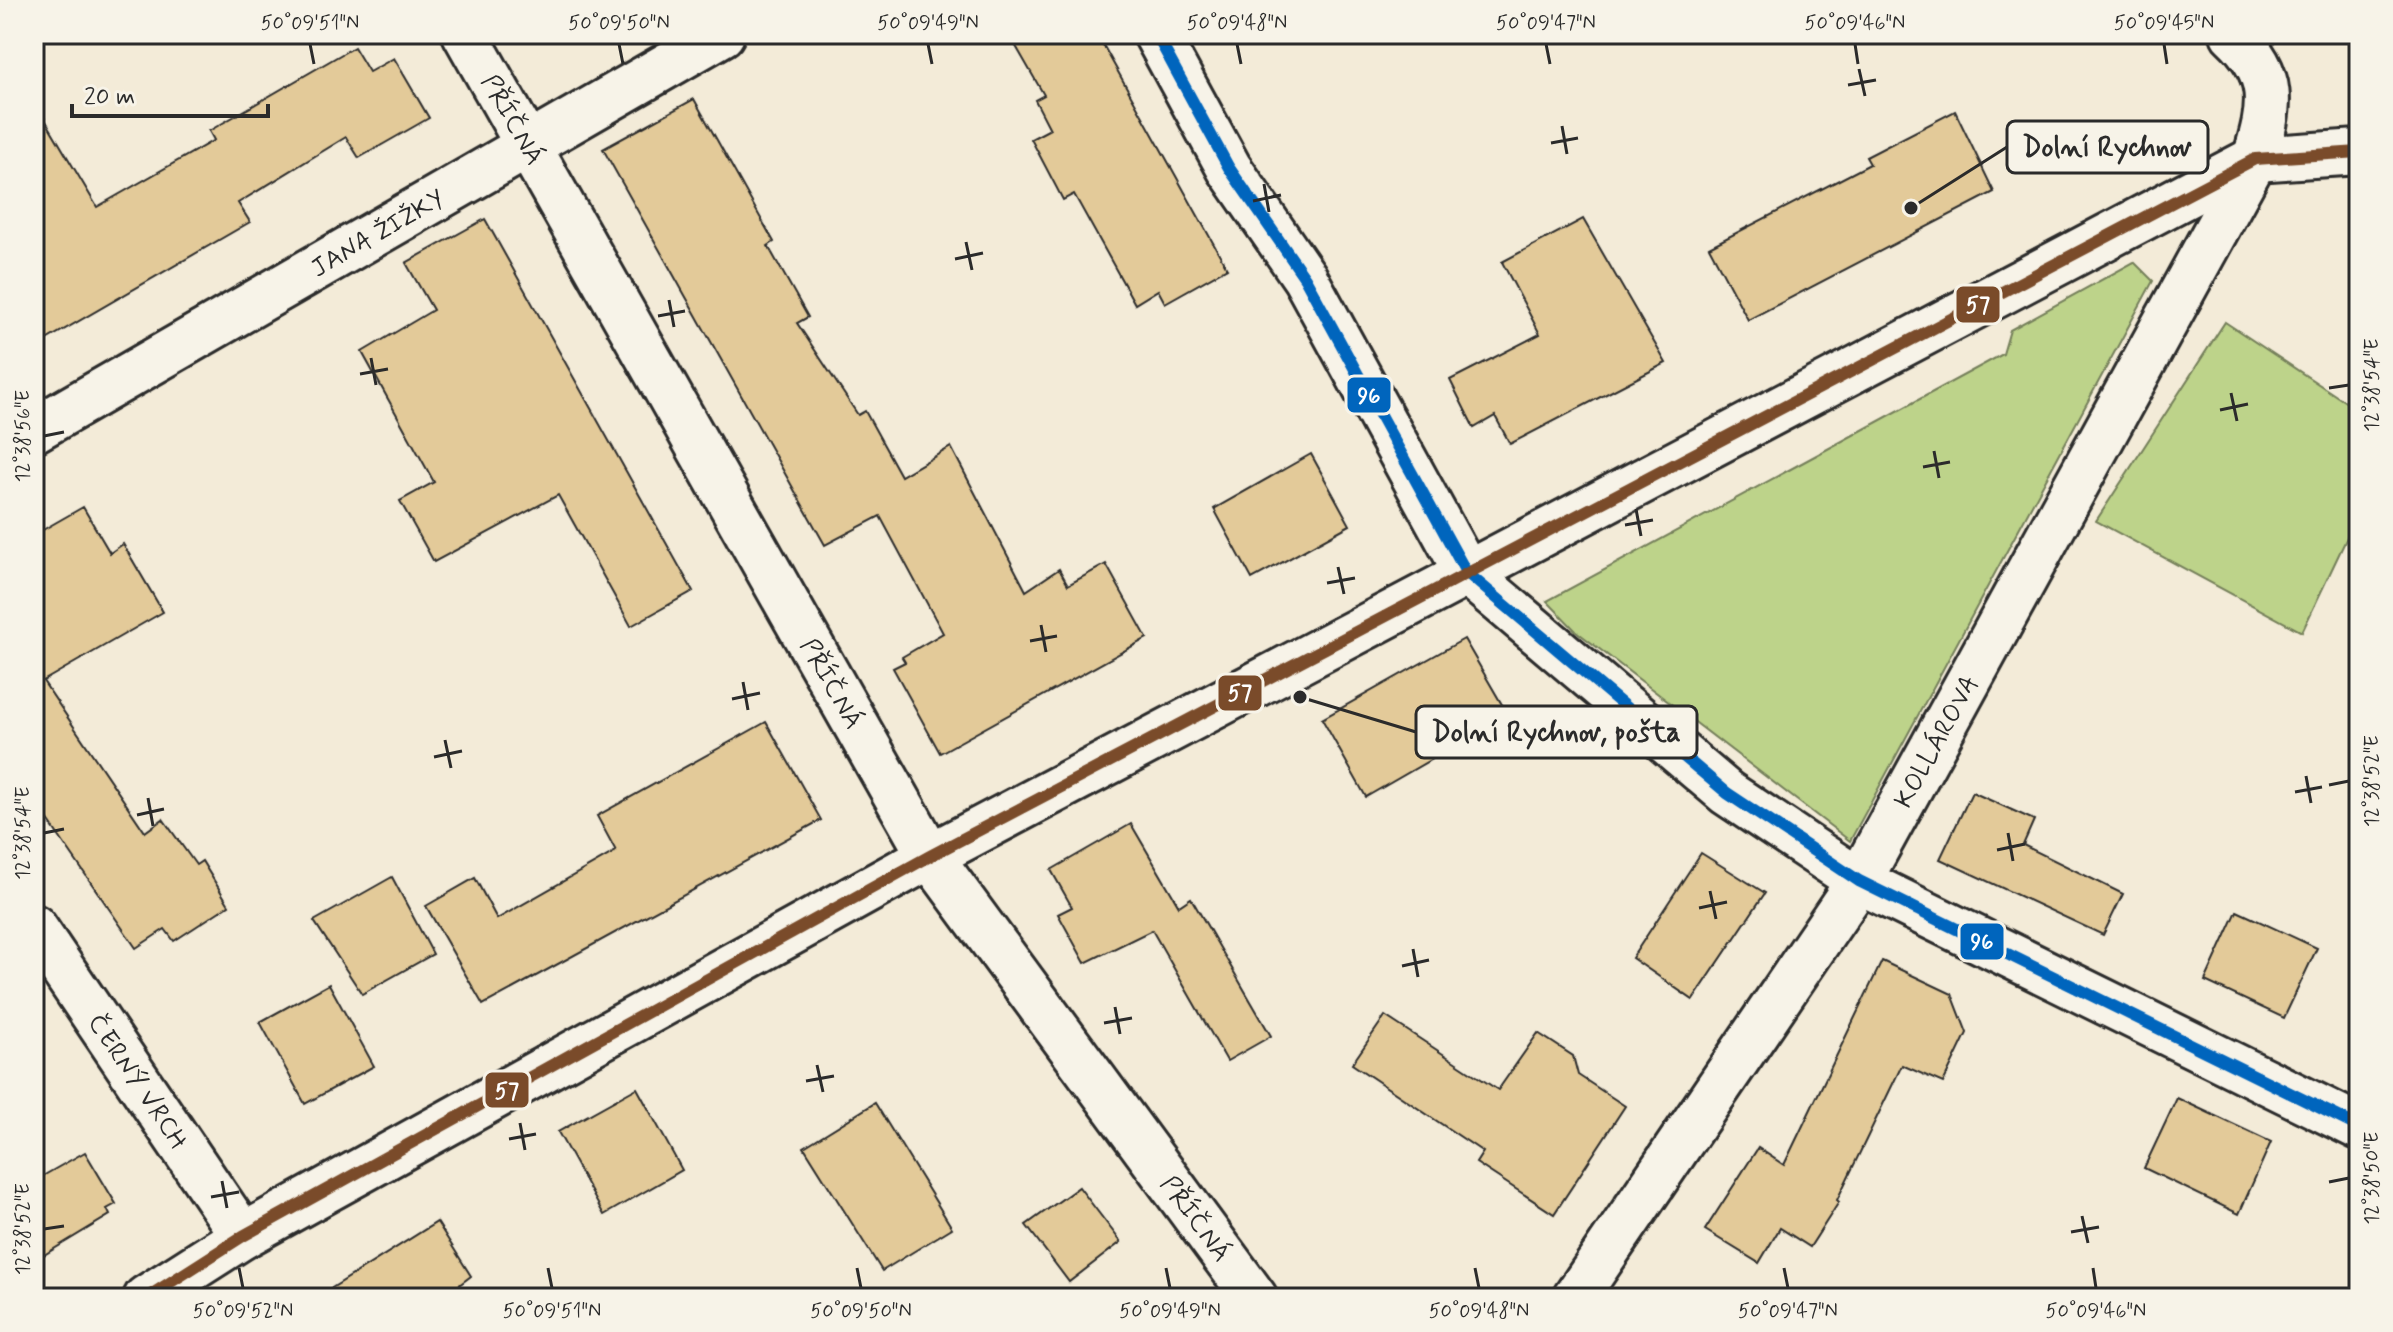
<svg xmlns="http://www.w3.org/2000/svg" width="2393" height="1332" font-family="Mynerve,sans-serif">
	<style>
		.green { fill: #bdd38a; stroke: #747f5a; stroke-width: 2 }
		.building { fill: #e3ca99; stroke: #2b2b2b; stroke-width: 2 }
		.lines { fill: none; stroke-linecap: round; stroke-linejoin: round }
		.minor-casing { stroke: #2b2b2b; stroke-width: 50 }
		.minor { stroke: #f7f3e8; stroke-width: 44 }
		.bus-1-casing { stroke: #f7f3e8; stroke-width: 18 }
		.bus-2-casing { stroke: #f7f3e8; stroke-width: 18 }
		.bus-1 { stroke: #0065bd; stroke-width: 12 }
		.bus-2 { stroke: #7a4b2a; stroke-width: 12 }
		.ticks { fill: none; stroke: #2b2b2b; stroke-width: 3 }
		.labels { text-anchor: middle; stroke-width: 6; stroke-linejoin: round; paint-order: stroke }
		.street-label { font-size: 26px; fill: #2b2b2b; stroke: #f7f3e8 }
		.leader { fill: none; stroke: #2b2b2b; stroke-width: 3 }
		.callout-dot { fill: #2b2b2b; stroke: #f7f3e8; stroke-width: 3 }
		.callout { fill: #f7f3e8; stroke: #2b2b2b; stroke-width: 3 }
		.callout-label { font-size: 28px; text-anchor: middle; font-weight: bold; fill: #2b2b2b }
		.line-badge { stroke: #f7f3e8; stroke-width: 3 }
		.badge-label { font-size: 22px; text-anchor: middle; font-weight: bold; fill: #fff }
		.neatline { fill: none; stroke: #2b2b2b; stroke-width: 3 }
		.ticks-label { font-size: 20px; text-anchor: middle; fill: #2b2b2b }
	</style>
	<rect width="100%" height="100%" fill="#f3ebd8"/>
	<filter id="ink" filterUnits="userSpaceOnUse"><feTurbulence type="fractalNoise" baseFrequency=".0125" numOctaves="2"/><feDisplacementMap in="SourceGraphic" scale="16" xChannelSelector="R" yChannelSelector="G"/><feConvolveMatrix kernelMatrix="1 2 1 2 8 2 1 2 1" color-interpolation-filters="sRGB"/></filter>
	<g filter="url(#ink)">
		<!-- green -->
		<g class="green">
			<polygon points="2134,262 2153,281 1850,841 1576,631 1547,601 2003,354 2010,330"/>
			<polygon points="2225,322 2359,411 2359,512 2302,632 2096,521"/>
		</g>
		<!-- building -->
		<g class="building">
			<polygon points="1009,34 1097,34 1227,268 1165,303 1158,290 1135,304 1074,194 1063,200 1031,139 1050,129 1035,100 1044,95"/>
			<polygon points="354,47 369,72 394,58 429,118 359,158 346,137 238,203 250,222 34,347 34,101 97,207 214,140 209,131"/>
			<polygon points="694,99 774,242 768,246 808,317 797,323 858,415 865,411 901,476 951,447 1026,591 1059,569 1068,585 1106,564 1147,638 940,753 893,668 905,662 902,657 943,633 880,516 825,545 603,149"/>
			<polygon points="1955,111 1994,192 1748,320 1709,247 1870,164 1866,157"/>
			<polygon points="485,219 693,591 631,626 558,495 434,562 400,501 434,482 362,352 433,310 406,263"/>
			<polygon points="1583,219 1666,363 1510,444 1495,416 1474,428 1450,380 1540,334 1502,262"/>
			<polygon points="1311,454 1350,525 1252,579 1214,509"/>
			<polygon points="83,507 110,553 123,544 163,612 43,681 145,832 163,819 196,865 202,861 229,905 174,941 165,929 136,948 34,800 34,535"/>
			<polygon points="1464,639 1508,715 1366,797 1322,719"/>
			<polygon points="766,722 821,820 483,1005 426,906 475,878 497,919 616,851 597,816"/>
			<polygon points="1972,792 2034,820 2023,845 2123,894 2103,935 1940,859"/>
			<polygon points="1131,824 1179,906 1191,898 1271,1036 1227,1061 1152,930 1085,963 1058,914 1072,907 1051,870"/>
			<polygon points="1701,853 1765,893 1693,1000 1632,958"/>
			<polygon points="392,877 433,954 362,994 314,921"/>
			<polygon points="2237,911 2317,948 2284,1018 2205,981"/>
			<polygon points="1882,961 1952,994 1967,1033 1943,1083 1902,1065 1837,1200 1839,1202 1810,1247 1780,1228 1759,1263 1705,1230 1758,1148 1784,1165"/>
			<polygon points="329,984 374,1066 305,1104 260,1022"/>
			<polygon points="1385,1016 1498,1090 1538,1033 1573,1056 1578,1075 1625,1106 1554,1214 1476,1163 1483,1152 1352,1064"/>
			<polygon points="637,1088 682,1170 604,1215 558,1132"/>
			<polygon points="2177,1098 2271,1142 2239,1214 2144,1168"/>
			<polygon points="875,1103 952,1228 882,1271 804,1147"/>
			<polygon points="85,1152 116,1204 107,1209 110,1215 34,1261 34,1181"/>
			<polygon points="1079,1187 1121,1242 1069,1282 1026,1225"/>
			<polygon points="437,1222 471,1276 442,1298 316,1298"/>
		</g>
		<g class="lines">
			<defs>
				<g id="minor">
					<path id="s1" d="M465 34 930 856 1255 1298"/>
					<polyline points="1156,34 1229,168 1305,278 1466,572 1727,793 1859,881 2359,1127"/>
					<path id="s2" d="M34 430 722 34"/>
					<path id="s3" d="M34 927 243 1236"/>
					<polyline points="146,1298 243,1236 930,856 2255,159 2359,152"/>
					<path id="s4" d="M1575 1298 1859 881 2255 159C2271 106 2277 75 2233 34"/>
				</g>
			</defs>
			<!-- minor casing -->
			<use href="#minor" class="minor-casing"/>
			<!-- minor -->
			<use href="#minor" class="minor"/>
			<defs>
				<polyline id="bus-1" points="1156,34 1229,168 1305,278 1466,572 1727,793 1859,881 2359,1127"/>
				<polyline id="bus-2" points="146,1298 243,1236 930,856 2255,159 2359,152"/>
			</defs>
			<!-- bus-1 casing -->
			<use href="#bus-1" class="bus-1-casing"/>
			<!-- bus-2 casing -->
			<use href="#bus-2" class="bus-2-casing"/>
			<!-- bus-1 -->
			<use href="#bus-1" class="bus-1"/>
			<!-- bus-2 -->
			<use href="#bus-2" class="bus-2"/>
		</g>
	</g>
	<!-- ticks -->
	<path class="ticks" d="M310 44 314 64M619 44 623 64M928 44 932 64M1237 44 1241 64M1546 44 1550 64M1855 44 1858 64M2164 44 2167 64M1859 69 1865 96M1848 85 1876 80M1562 126 1567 154M1551 143 1578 138M1264 184 1269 212M1253 201 1281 195M966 242 972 270M955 259 983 253M669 300 674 327M658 316 685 311M371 358 376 385M360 374 388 369M2329 388 2349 385M2231 393 2237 421M2220 410 2248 404M44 436 64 432M1934 451 1939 478M1923 467 1950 462M1636 509 1641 536M1625 525 1653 520M1338 567 1344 594M1327 583 1355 578M1041 625 1046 652M1030 641 1057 636M743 682 748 710M732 699 760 693M445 740 451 768M434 757 462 751M2306 776 2311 803M2329 785 2349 781M2295 792 2322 787M148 798 153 826M137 815 164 809M44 833 64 829M2008 833 2013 861M1997 850 2025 844M1710 891 1716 919M1699 908 1727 902M1413 949 1418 977M1402 966 1429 960M1115 1007 1120 1034M1104 1023 1132 1018M817 1065 823 1092M806 1081 834 1076M520 1123 525 1150M509 1139 536 1134M222 1181 227 1208M2329 1182 2349 1178M211 1197 239 1192M2082 1216 2088 1243M44 1229 64 1226M2071 1232 2099 1227M239 1268 243 1288M548 1268 552 1288M857 1268 861 1288M1166 1268 1170 1288M1475 1268 1479 1288M1784 1268 1788 1288M2093 1268 2096 1288"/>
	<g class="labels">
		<!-- street labels -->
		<g class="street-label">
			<text dy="9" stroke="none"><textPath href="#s1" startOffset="98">PŘÍČNÁ</textPath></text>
			<text dy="9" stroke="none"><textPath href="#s2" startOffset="396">JANA ŽIŽKY</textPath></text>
			<text dy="9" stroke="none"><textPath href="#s1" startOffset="746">PŘÍČNÁ</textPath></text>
			<text dy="9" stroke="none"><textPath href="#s4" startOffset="664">KOLLÁROVA</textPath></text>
			<text dy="9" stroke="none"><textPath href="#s3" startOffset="186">ČERNÝ VRCH</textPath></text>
			<text dy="9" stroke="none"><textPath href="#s1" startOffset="1394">PŘÍČNÁ</textPath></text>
		</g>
	</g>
	<!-- callouts -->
	<path class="leader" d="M1911 208L2007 147M1300 697L1416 732"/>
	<g class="callout-dot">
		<circle cx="1911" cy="208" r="8"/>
		<circle cx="1300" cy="697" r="8"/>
	</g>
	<g class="callout">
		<rect x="2007" y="121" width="201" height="52" rx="8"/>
		<rect x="1416" y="706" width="281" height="52" rx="8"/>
	</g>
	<g class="callout-label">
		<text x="2107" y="156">Dolní Rychnov</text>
		<text x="1556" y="741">Dolní Rychnov, pošta</text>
	</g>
	<g class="line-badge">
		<rect x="1955" y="285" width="46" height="39" rx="8" fill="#7a4b2a"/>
		<rect x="1346" y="376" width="46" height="38" rx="8" fill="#0065bd"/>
		<rect x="1217" y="674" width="46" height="38" rx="8" fill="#7a4b2a"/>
		<rect x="1959" y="922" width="46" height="39" rx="8" fill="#0065bd"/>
		<rect x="484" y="1071" width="46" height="38" rx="8" fill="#7a4b2a"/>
	</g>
	<g class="badge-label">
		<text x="1978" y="312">57</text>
		<text x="1369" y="403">96</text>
		<text x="1240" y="700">57</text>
		<text x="1982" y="949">96</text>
		<text x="507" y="1098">57</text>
	</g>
	<!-- margin -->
	<rect width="2393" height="1332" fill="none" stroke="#f7f3e8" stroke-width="88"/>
	<!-- scale -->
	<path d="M72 104v12h196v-12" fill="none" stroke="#2b2b2b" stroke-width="4"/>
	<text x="84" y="104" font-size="24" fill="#2b2b2b" stroke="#f7f3e8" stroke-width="6" paint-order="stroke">20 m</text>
	<rect x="44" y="44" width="2305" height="1244" class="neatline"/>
	<g class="ticks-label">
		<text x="310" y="29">50°09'51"N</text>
		<text x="619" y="29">50°09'50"N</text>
		<text x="928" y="29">50°09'49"N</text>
		<text x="1237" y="29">50°09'48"N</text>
		<text x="1546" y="29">50°09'47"N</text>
		<text x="1855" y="29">50°09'46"N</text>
		<text x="2164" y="29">50°09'45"N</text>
		<text transform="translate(2371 385) rotate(-90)" y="7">12°38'54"E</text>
		<text transform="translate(22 436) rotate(-90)" y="7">12°38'56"E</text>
		<text transform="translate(2371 781) rotate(-90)" y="7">12°38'52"E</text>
		<text transform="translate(22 833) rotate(-90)" y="7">12°38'54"E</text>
		<text transform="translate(2371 1178) rotate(-90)" y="7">12°38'50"E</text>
		<text transform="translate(22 1229) rotate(-90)" y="7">12°38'52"E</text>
		<text x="243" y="1317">50°09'52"N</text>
		<text x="552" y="1317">50°09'51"N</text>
		<text x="861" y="1317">50°09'50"N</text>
		<text x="1170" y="1317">50°09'49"N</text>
		<text x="1479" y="1317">50°09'48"N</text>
		<text x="1788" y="1317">50°09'47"N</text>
		<text x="2096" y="1317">50°09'46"N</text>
	</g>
</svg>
